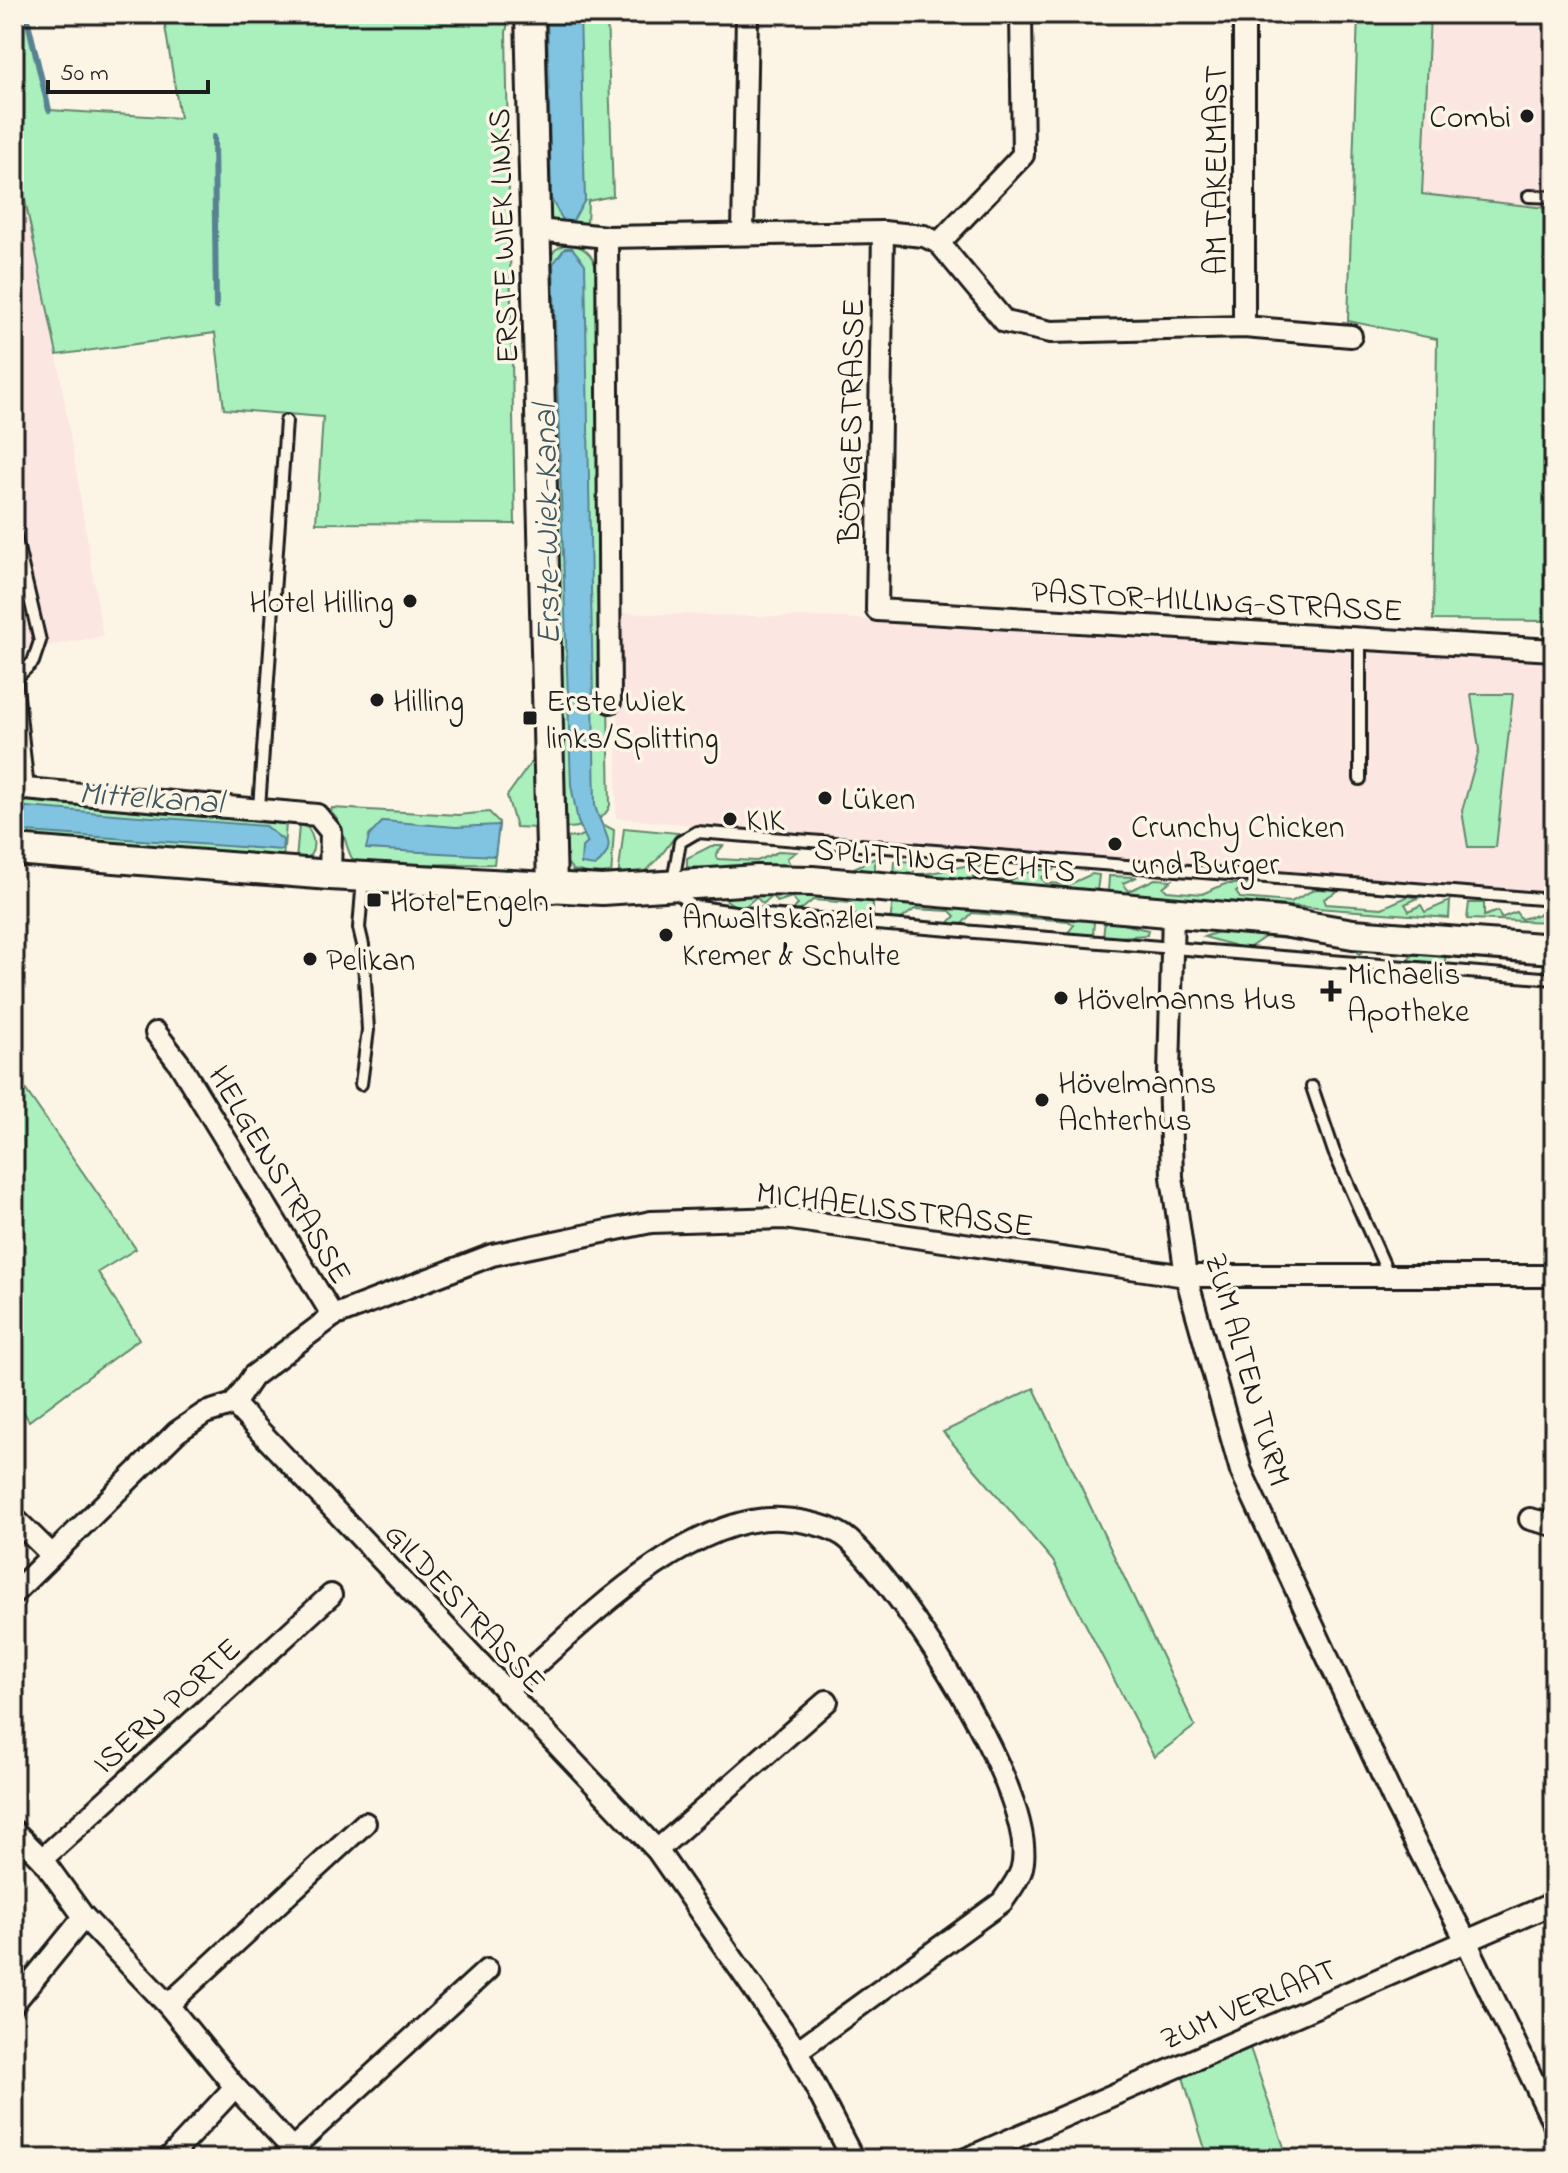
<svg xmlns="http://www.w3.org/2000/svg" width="1568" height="2173" font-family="'Indie Flower',sans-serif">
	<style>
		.built { fill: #fbe6e2 }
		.green { fill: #aaf0bc; stroke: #63866c; stroke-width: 2 }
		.water { fill: #80c4e1; stroke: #588192; stroke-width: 2 }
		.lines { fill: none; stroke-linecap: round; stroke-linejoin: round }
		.stream { stroke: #588192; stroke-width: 6 }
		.lane-casing { stroke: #1c1c1c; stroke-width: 16 }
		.street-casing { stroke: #1c1c1c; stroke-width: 26 }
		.secondary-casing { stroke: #1c1c1c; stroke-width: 34 }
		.lane { stroke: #fcf5e5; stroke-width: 10 }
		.street { stroke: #fcf5e5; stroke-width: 20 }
		.secondary { stroke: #fcf5e5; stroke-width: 28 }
		.poi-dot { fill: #1c1c1c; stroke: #fcf5e5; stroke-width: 3 }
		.labels { text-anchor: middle; stroke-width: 7; stroke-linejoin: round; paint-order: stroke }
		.poi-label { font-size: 32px; fill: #1c1c1c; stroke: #fcf5e5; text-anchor: start }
		.street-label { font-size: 32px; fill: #1c1c1c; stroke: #fcf5e5 }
		.water-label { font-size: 34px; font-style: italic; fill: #3f5761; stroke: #fcf5e5 }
	</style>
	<rect width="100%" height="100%" fill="#fcf5e5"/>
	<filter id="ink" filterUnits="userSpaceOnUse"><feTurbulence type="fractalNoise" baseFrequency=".0125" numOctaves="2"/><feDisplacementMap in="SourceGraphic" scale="16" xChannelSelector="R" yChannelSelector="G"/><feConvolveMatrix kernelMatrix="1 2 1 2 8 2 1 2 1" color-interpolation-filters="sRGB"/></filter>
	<g filter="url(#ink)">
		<!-- built -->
		<g class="built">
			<polygon points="1430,14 1554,14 1554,209 1422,194"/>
			<polygon points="19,171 57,355 103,636 14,652 14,172"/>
			<polygon points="620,613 843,618 1554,663 1554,892 991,851 616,818"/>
		</g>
		<!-- green -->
		<g class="green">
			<polygon points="14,14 26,14 49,110 180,118 163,14 510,14 506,32 515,524 316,523 323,417 224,409 215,333 57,355 19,171 14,172"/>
			<polygon points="539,14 607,14 613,196 588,201 587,224 563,225 552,220 544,204"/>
			<polygon points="1358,14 1430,14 1422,194 1554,209 1554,621 1433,620 1437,339 1348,321"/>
			<path d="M565 244C594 245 597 266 600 291L610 805C605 822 578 830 562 827L545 265 555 250Z"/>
			<polygon points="1471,694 1513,694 1496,847 1468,847 1462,811 1479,750"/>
			<polygon points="535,757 537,828 516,827 507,796"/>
			<polygon points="14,800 286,824 283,859 14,841"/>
			<path d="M332 808 458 815 489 812 499 822 494 864 356 865C343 848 347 828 331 812Z"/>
			<path d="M299 825 308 828C317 842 316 860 296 861Z"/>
			<polygon points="606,826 614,830 611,878 573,870 566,862 563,838 578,837"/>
			<path d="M624 828 678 833C658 857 651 878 618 878Z"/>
			<polygon points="711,846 723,846 716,854 718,859 757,861 780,851 796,852 787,858 790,865 852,869 875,858 875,875 687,867 687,858"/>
			<path d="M895 861 927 862 913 867 914 874C940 875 958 864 984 864L970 872 974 878 1009 881 1032 870H1053L1041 878 1046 883 1070 884 1092 874 1099 875 1097 891 894 875Z"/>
			<polygon points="1109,876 1137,877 1123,883 1129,891 1155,879 1172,880 1163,887 1167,891 1202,894 1225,884 1248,884 1236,892 1240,898 1291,902 1315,889 1339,890 1324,899 1326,904 1382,908 1409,896 1418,898 1405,904 1409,911 1421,905 1425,912 1450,901 1449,918 1108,892"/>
			<polygon points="779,893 873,900 873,920 843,919 854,909 851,903 813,900 796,914 787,914 798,905 792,897 777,902 772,896 763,904 756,897 741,910 722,897"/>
			<polygon points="893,901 1094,920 1093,937 1066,935 1074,925 1068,921 972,913 960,926 945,927 955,916 950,911 915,909 897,922 890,922"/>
			<polygon points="1469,903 1484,903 1484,916 1498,911 1501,918 1516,912 1521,919 1554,910 1554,922 1467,919"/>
			<polygon points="1105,920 1148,930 1147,935 1103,938"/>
			<polygon points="1221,931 1446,948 1445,963 1405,961 1415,954 1411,947 1375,945 1359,954 1354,945 1265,937 1247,949 1204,937"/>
			<polygon points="14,1073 136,1249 98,1272 139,1339 29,1421 14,1395"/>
			<polygon points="1034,1388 1195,1726 1154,1757 1053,1561 943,1432"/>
			<polygon points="1250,2048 1288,2159 1208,2159 1183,2077"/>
		</g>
		<!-- water -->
		<g class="water">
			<polygon points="547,14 580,14 585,200 572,222 564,222 551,199"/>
			<path d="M565 248H572L585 264 595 805C600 831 623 844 595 866L581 864 582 847 588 843 578 822 571 785 553 264Z"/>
			<polygon points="14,806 265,826 283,840 282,850 14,831"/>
			<polygon points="383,821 456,827 499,825 495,856 366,849 369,836"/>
		</g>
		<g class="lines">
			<!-- stream -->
			<g class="stream">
				<polyline points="26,14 49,110"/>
				<polyline points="214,137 216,307"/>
			</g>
			<defs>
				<g id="lane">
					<polyline points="1529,196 1554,197"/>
					<polyline points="14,531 40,641 33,662 16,678 28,789"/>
					<polyline points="1360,779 1360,638"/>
					<polyline points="259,808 286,421"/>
					<polyline points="1554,900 697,832 680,842 672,887 691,906 742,913 1554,979"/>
					<polyline points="361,1084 368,1030 363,945 359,928 363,879"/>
					<polyline points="1312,1087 1334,1152 1389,1276"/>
				</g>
				<g id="street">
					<polyline points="537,230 607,237 883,232 924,236 939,243 1005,322 1051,332 1244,327 1351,336"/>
					<polyline points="883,232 877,610 1554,650"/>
					<polyline points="743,233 747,14"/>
					<polyline points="607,237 610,702"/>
					<polyline points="939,243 1023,155 1021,14"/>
					<polyline points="1244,327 1244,14"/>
					<polyline points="14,788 317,815 331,832 330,875"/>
					<polyline points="1173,912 1169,1074 1172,1177 1186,1276 1241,1471 1397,1807 1466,1941 1554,2124"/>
					<polyline points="156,1033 179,1063 333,1316"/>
					<polyline points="234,1404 657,1850 797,2051 853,2159"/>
					<polyline points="14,1518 52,1555"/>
					<polyline points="1530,1519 1554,1525"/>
					<polyline points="14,1593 177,1432 205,1413 234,1404 253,1376 333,1316 492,1255 651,1222 784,1218 1186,1276 1554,1276"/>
					<path d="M505 1692C573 1633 685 1514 781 1519 801 1520 834 1526 849 1540 901 1587 1044 1802 1021 1871 1017 1882 1008 1893 1002 1902L797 2051"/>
					<polyline points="14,1831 42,1859 84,1917 168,2005 235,2087 302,2159"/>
					<polyline points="657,1850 827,1701"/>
					<polyline points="42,1859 331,1595"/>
					<polyline points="14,2003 84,1917"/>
					<polyline points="168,2005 365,1823"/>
					<polyline points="293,2148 487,1970"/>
					<polyline points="168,2159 235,2087"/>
					<polyline points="966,2159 1554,1903"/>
				</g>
				<g id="secondary">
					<polyline points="530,14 552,888"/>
					<polyline points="14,850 330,875 602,890 757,880 812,881 1283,922 1353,934 1554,949"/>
				</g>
			</defs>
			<!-- lane casing -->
			<use href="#lane" class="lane-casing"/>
			<!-- street casing -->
			<use href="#street" class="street-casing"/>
			<!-- secondary casing -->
			<use href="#secondary" class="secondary-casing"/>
			<!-- lane -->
			<use href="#lane" class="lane"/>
			<!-- street -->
			<use href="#street" class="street"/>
			<!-- secondary -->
			<use href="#secondary" class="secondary"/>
		</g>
	</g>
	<!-- markers -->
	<g class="poi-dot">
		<circle cx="1527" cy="116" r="8"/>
		<circle cx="410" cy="601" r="8"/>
		<circle cx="377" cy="700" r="8"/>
		<rect x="522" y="710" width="16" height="16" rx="4"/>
		<circle cx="825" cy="798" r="8"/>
		<circle cx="730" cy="819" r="8"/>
		<circle cx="1115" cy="844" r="8"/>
		<rect x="366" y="892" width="16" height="16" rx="4"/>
		<circle cx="666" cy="935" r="8"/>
		<circle cx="310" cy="959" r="8"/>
		<path d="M1327 979h8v8h8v8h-8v8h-8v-8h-8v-8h8z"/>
		<circle cx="1061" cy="998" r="8"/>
		<circle cx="1042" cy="1100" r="8"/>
	</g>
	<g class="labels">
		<!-- poi labels -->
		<g class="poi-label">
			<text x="1511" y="127" text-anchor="end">Combi</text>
			<text x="394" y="612" text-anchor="end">Hotel Hilling</text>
			<text x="393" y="711">Hilling</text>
			<text x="546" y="711">Erste Wiek<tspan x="546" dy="37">links/Splitting</tspan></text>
			<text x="841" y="809">Lüken</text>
			<text x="746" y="830">KIK</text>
			<text x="1131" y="837">Crunchy Chicken<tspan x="1131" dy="37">und Burger</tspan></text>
			<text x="390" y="911">Hotel Engeln</text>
			<text x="682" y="928">Anwaltskanzlei<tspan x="682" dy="37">Kremer &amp; Schulte</tspan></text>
			<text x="326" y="970">Pelikan</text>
			<text x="1347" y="984">Michaelis<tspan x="1347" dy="37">Apotheke</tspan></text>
			<text x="1077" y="1009">Hövelmanns Hus</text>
			<text x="1058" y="1093">Hövelmanns<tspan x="1058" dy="37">Achterhus</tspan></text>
		</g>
		<!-- street labels -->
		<g class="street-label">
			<text transform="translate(1215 170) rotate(-90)" y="11">AM TAKELMAST</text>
			<text transform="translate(502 236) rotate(-92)" y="11">ERSTE WIEK LINKS</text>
			<text transform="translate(850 421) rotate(-89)" y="11">BÖDIGESTRASSE</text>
			<text transform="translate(1217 600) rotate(3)" y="11">PASTOR-HILLING-STRASSE</text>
			<text transform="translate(945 859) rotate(5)" y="11">SPLITTING RECHTS</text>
			<text transform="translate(281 1174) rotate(59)" y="11">HELGENSTRASSE</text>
			<text transform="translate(895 1208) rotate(7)" y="11">MICHAELISSTRASSE</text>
			<text transform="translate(1249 1369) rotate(74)" y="11">ZUM ALTEN TURM</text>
			<text transform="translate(466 1607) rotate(47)" y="11">GILDESTRASSE</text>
			<text transform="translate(166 1705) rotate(-42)" y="11">ISERN PORTE</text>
			<text transform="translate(1248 2003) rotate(-23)" y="11">ZUM VERLAAT</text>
		</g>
		<!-- water labels -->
		<g class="water-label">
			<text transform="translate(545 525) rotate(-91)" y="12">Erste-Wiek-Kanal</text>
			<text transform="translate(151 796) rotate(4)" y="12">Mittelkanal</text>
		</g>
	</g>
	<!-- margin -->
	<rect width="1568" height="2173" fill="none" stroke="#fcf5e5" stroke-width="48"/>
	<rect x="24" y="24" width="1520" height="2125" fill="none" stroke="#1c1c1c" stroke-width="3" filter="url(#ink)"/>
	<!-- scale -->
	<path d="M48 80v12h160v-12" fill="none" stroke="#1c1c1c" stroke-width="4"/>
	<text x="60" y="80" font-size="24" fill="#1c1c1c" stroke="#fcf5e5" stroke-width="6" paint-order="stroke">50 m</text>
</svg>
